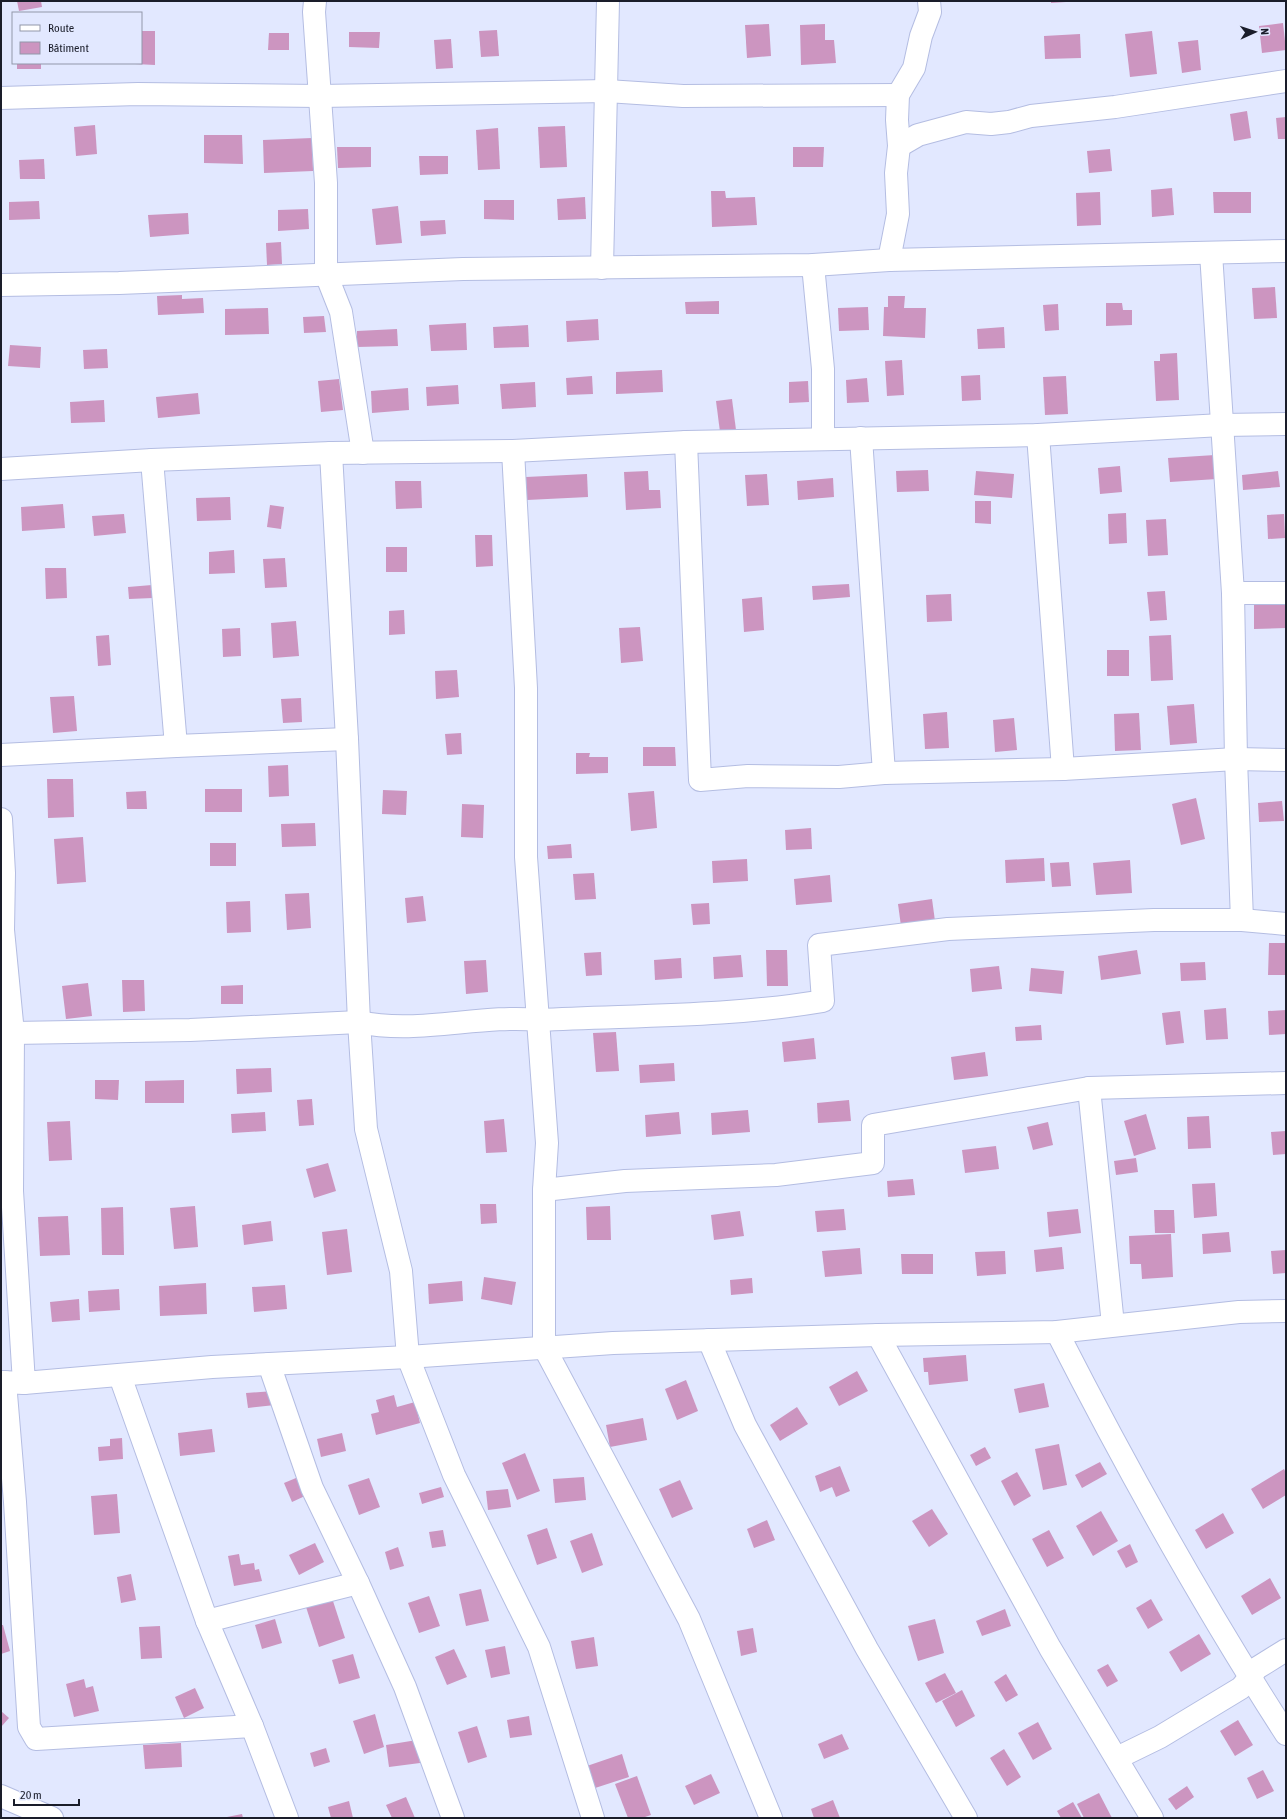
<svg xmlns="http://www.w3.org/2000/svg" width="1287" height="1819" font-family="'Asap Condensed',sans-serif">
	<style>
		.building { fill: #cc95c0 }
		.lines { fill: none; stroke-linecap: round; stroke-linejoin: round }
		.minor-casing { stroke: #b4bde2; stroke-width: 24 }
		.minor { stroke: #fff; stroke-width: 22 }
	</style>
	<rect width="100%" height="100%" fill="#e2e8ff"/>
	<!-- building -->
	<g class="building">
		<polygon points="17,1 41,1 42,7 19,11"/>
		<polygon points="1051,1 1066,1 1066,2 1051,3"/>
		<polygon points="1283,23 1286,50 1262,53 1259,26"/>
		<polygon points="769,24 771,56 747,58 745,25"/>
		<polygon points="825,24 825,40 834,40 836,63 801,65 800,25"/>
		<polygon points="497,30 499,56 481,57 479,31"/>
		<polygon points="141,31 155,31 155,65 135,64 141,63"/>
		<polygon points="1152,31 1157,74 1130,77 1125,34"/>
		<polygon points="349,32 380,32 379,48 349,47"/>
		<polygon points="269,33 289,33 289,50 268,50"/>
		<polygon points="1080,34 1081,58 1045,59 1044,36"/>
		<polygon points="451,39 453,68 436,69 434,40"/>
		<polygon points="1198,40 1201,70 1182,73 1178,42"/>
		<rect x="17" y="63" width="24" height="6"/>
		<polygon points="1247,111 1251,138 1234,141 1230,114"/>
		<polygon points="1286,117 1286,139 1278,139 1276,118"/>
		<polygon points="95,125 97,154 76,156 74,127"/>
		<polygon points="565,126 567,167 540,168 538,127"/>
		<polygon points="498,128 500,169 478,170 476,130"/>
		<polygon points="204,135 242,135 243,164 204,163"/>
		<polygon points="312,138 313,171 264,173 263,140"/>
		<polygon points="337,147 371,147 371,167 338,168"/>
		<polygon points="793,147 824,147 823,167 793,167"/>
		<polygon points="1110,149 1112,171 1089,173 1087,151"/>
		<polygon points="419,156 448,156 448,174 420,175"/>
		<polygon points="44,159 45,179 20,179 19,160"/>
		<polygon points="1172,188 1174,215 1152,217 1151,190"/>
		<polygon points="711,191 725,191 726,198 755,197 757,225 712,227"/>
		<polygon points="1100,192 1101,225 1077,226 1076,193"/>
		<polygon points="1213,192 1251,192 1251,213 1214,213"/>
		<polygon points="585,197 586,219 558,220 557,199"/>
		<polygon points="484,200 514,200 514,220 484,219"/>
		<polygon points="39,201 40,219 9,220 9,202"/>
		<polygon points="398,206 402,243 376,245 372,209"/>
		<polygon points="308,209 309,229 278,231 278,210"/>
		<polygon points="188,213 189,234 150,237 148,215"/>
		<polygon points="445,220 446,234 421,236 420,221"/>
		<polygon points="281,242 282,264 267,265 266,243"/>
		<polygon points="1275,287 1277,318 1254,319 1252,288"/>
		<polygon points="182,295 182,299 203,298 204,313 158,315 157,296"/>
		<polygon points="888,296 905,296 904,308 926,308 925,338 883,336 884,307 888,307"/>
		<polygon points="719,301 719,314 686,314 685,302"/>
		<polygon points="1106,303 1122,303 1123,310 1132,310 1132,325 1106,326"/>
		<polygon points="1058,304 1059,330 1045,331 1043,305"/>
		<polygon points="868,307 869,330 839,331 838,308"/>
		<polygon points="268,308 269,334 225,335 225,309"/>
		<polygon points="324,316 326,332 304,333 303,317"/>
		<polygon points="598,319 599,340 567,342 566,321"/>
		<polygon points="466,323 467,350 431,351 429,325"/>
		<polygon points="528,325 529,347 494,348 493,327"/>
		<polygon points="1004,327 1005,348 978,349 977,329"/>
		<polygon points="397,329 398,346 357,347 357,331"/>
		<polygon points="10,345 41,347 40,368 8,366"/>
		<polygon points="107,349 108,368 84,369 83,350"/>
		<polygon points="1177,353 1179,400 1156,401 1154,361 1160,361 1160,354"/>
		<polygon points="902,360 904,395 887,396 885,361"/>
		<polygon points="662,370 663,392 616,394 616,372"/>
		<polygon points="980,375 981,400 962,401 961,376"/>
		<polygon points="592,376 593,394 567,395 566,378"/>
		<polygon points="1066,376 1068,414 1045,415 1043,377"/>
		<polygon points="867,378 869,402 847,403 846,380"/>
		<polygon points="339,379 343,410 321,412 318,381"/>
		<polygon points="808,381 809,402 789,403 789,382"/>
		<polygon points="535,382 536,407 502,409 500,384"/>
		<polygon points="458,385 459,404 427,406 426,387"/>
		<polygon points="408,388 409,410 372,413 371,391"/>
		<polygon points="198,393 200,414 158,418 156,397"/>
		<polygon points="732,399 736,430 720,432 716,401"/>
		<polygon points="104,400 105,422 71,423 70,402"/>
		<polygon points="1215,455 1217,479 1170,482 1168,458"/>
		<polygon points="1120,466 1122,492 1100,494 1098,468"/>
		<polygon points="928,470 929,491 897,492 896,471"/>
		<polygon points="648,471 649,490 660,490 661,508 626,510 624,472"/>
		<polygon points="976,471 1014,474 1012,498 974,495"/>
		<polygon points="1278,471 1280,487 1243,490 1242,475"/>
		<polygon points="587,474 588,497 527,500 526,477"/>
		<polygon points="767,474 769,505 747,506 745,475"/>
		<polygon points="833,478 834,497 798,500 797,481"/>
		<polygon points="395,481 421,481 422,508 396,509"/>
		<polygon points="230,497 231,520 197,521 196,498"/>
		<polygon points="975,501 991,501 991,524 975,523"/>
		<polygon points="63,504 65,528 22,531 21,507"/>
		<polygon points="270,505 284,507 281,529 267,527"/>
		<polygon points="1126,513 1127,543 1109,544 1108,514"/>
		<polygon points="124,514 126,533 94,536 92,516"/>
		<polygon points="1284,514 1285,538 1268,539 1267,515"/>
		<polygon points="1166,519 1168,555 1148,556 1146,520"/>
		<polygon points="475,535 492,535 493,566 476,567"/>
		<rect x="386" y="547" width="21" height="25"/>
		<polygon points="234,550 235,573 209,574 209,552"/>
		<polygon points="285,558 287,587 265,588 263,559"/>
		<polygon points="45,568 66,568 67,598 46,599"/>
		<polygon points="849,584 850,597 813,600 812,586"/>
		<polygon points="152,585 153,598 129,599 128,587"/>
		<polygon points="1165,591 1167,620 1150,621 1147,592"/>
		<polygon points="951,594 952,621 927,622 926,595"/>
		<polygon points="762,597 764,630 744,632 742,599"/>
		<polygon points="1254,605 1286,605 1286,628 1254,629"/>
		<polygon points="404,610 405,634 389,635 389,611"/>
		<polygon points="296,621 299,656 273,658 271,623"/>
		<polygon points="640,627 643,661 621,663 619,628"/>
		<polygon points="240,628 241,656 223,657 222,629"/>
		<polygon points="109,635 111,665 98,666 96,636"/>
		<polygon points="1171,635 1173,680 1151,681 1149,636"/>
		<rect x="1107" y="650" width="22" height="26"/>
		<polygon points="457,670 459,697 436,699 435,671"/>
		<polygon points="74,696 77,731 53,733 50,697"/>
		<polygon points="301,698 302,722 283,723 281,699"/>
		<polygon points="1194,704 1197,743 1170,745 1167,706"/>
		<polygon points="947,712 949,748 925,749 923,714"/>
		<polygon points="1139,713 1141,750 1115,751 1114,714"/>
		<polygon points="1014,718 1017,750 995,752 993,720"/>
		<polygon points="461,733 462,754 447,755 445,734"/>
		<polygon points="643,747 675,747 676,766 643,766"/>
		<polygon points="576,753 590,753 589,757 608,757 608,773 576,774"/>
		<polygon points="288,765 289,796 269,797 268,766"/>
		<polygon points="47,779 73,779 74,817 48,818"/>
		<rect x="205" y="789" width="37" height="23"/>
		<polygon points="383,790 407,791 406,815 382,814"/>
		<polygon points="146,791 147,809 127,809 126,792"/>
		<polygon points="654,791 657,828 631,831 628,793"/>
		<polygon points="1196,798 1205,839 1181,845 1172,804"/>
		<polygon points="1282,801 1284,821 1259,822 1258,803"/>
		<polygon points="462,804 484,805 483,838 461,837"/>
		<polygon points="315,823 316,846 282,847 281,824"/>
		<polygon points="811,828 812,849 786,850 785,830"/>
		<polygon points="83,837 86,882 57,884 54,839"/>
		<rect x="210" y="843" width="26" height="23"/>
		<polygon points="571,844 572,858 548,859 547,846"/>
		<polygon points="1044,858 1045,881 1006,883 1005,860"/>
		<polygon points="747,859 748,881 713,883 712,861"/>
		<polygon points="1130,860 1132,893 1096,895 1093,863"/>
		<polygon points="1069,862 1071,886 1052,887 1050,863"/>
		<polygon points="594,873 596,899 575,900 573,874"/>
		<polygon points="830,875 832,902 796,905 794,879"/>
		<polygon points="309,893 311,928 287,930 285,894"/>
		<polygon points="423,896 426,921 407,923 405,898"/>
		<polygon points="932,899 935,921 901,926 898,904"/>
		<polygon points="250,901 251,932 227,933 226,902"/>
		<polygon points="709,903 710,924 693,925 691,904"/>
		<polygon points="1269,943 1286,943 1286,975 1268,975"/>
		<polygon points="766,950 787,950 788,986 767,986"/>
		<polygon points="1137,950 1141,974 1101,980 1098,956"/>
		<polygon points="601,952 602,975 586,976 584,953"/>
		<polygon points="741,955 743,977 714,979 713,957"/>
		<polygon points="681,958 682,978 655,980 654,960"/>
		<polygon points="486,960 488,992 466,994 464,961"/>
		<polygon points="1205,962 1206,980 1181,981 1180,963"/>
		<polygon points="999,966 1002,989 972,992 970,969"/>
		<polygon points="1031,968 1064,971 1062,994 1029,991"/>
		<polygon points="122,980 144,980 145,1011 123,1012"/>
		<polygon points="88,983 92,1016 66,1019 62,986"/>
		<polygon points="243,985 243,1004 221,1004 221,986"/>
		<polygon points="1226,1008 1228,1039 1206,1040 1204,1010"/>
		<polygon points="1286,1010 1286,1034 1269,1035 1268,1011"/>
		<polygon points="1180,1011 1184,1043 1166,1045 1162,1013"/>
		<polygon points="1041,1025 1042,1040 1016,1041 1015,1027"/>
		<polygon points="616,1032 619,1071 596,1072 593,1033"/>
		<polygon points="814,1038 816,1059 784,1062 782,1042"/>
		<polygon points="985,1052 988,1076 954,1080 951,1057"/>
		<polygon points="674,1063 675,1081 640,1083 639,1065"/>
		<polygon points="271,1068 272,1092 237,1094 236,1069"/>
		<polygon points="95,1080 119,1080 118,1100 95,1099"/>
		<polygon points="184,1080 184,1103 145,1103 145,1081"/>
		<polygon points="312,1099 314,1125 299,1126 297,1100"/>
		<polygon points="849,1100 851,1121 818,1123 817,1103"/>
		<polygon points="748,1110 750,1132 712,1135 711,1113"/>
		<polygon points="265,1112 266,1131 232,1133 231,1114"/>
		<polygon points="679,1112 681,1134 646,1137 645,1115"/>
		<polygon points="1146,1114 1156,1149 1134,1156 1124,1121"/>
		<polygon points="1209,1116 1211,1148 1188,1149 1187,1117"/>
		<polygon points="504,1119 507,1152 486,1153 484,1121"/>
		<polygon points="70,1121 72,1160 49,1161 47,1122"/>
		<polygon points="1048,1122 1053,1145 1033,1150 1027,1127"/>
		<polygon points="1286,1131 1286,1154 1273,1155 1271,1132"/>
		<polygon points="996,1146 999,1169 965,1173 962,1150"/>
		<polygon points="1136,1158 1138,1172 1116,1175 1114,1161"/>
		<polygon points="328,1163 336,1191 314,1198 306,1169"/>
		<polygon points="913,1179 915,1195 888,1197 887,1181"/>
		<polygon points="1215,1183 1217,1216 1194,1218 1192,1184"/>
		<polygon points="480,1204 496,1204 497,1223 481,1224"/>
		<polygon points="195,1206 198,1247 174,1249 170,1208"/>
		<polygon points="610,1206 611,1240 587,1240 586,1207"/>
		<polygon points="123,1207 124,1255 102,1255 101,1208"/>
		<polygon points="844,1209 846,1230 817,1232 815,1211"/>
		<polygon points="1078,1209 1081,1233 1049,1237 1047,1212"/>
		<polygon points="1154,1210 1174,1210 1175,1233 1155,1233"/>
		<polygon points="740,1211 744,1236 714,1240 711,1215"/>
		<polygon points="68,1216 70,1255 40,1256 38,1217"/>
		<polygon points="271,1221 273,1241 244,1245 242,1225"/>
		<polygon points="347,1229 352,1272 327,1275 322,1232"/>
		<polygon points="1229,1232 1231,1252 1203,1254 1202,1234"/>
		<polygon points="1171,1234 1173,1277 1142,1279 1141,1264 1130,1264 1129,1236"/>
		<polygon points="1062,1247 1064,1269 1036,1272 1034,1250"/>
		<polygon points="860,1248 862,1274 825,1277 822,1251"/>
		<polygon points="1286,1250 1286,1273 1273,1274 1271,1251"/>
		<polygon points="1005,1251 1006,1274 977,1276 975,1252"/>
		<polygon points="901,1254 933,1254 933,1274 902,1274"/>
		<polygon points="484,1277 516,1282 512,1305 481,1299"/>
		<polygon points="752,1278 753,1293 731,1295 730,1280"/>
		<polygon points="462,1281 463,1301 429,1304 428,1284"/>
		<polygon points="206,1283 207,1314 160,1316 159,1286"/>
		<polygon points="285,1285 287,1309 254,1312 252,1287"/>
		<polygon points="119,1289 120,1310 89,1312 88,1291"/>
		<polygon points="79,1299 80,1320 52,1322 50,1302"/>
		<polygon points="966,1355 968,1381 929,1385 928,1372 924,1372 923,1358"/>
		<polygon points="857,1371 868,1391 839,1406 829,1387"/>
		<polygon points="686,1380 698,1411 677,1420 665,1389"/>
		<polygon points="1044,1383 1049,1407 1019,1413 1014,1389"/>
		<polygon points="274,1391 275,1405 248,1408 246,1393"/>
		<polygon points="394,1395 397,1407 415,1402 420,1423 376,1435 371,1414 379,1412 376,1400"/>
		<polygon points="797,1407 808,1424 780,1441 770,1425"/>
		<polygon points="643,1418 647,1440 610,1447 606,1425"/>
		<polygon points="212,1429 215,1452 180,1456 178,1433"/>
		<polygon points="342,1433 346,1451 321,1457 317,1439"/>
		<polygon points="122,1438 123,1459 99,1461 98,1447 110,1446 110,1439"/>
		<polygon points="1059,1444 1067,1485 1043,1490 1035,1449"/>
		<polygon points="985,1447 991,1458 976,1466 970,1455"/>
		<polygon points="525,1453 540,1491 517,1500 502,1463"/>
		<polygon points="1100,1462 1107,1474 1082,1488 1075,1475"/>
		<polygon points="840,1466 850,1491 836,1497 832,1487 820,1492 815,1476"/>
		<polygon points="1284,1469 1286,1473 1286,1495 1263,1509 1251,1489"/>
		<polygon points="1017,1472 1031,1496 1014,1506 1001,1481"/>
		<polygon points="584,1477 586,1500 555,1503 553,1479"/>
		<polygon points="296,1478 305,1496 292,1502 284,1483"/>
		<polygon points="369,1478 380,1507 359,1515 348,1485"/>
		<polygon points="680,1480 693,1509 672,1518 659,1489"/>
		<polygon points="441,1487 444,1497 422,1504 419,1493"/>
		<polygon points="508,1489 511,1507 488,1510 486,1491"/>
		<polygon points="117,1494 120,1533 94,1535 91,1496"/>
		<polygon points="932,1509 948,1534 929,1547 912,1521"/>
		<polygon points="1101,1511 1118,1541 1093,1556 1076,1526"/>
		<polygon points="1223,1513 1234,1533 1206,1549 1195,1530"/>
		<polygon points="767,1520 775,1540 754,1548 747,1529"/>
		<polygon points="547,1528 557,1558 537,1565 527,1535"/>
		<polygon points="443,1530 446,1546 432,1548 429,1532"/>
		<polygon points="1049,1530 1064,1558 1047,1567 1032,1539"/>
		<polygon points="592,1533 603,1565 582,1573 570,1541"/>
		<polygon points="315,1543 324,1562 299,1575 289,1555"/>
		<polygon points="1130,1544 1138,1562 1126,1568 1117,1551"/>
		<polygon points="398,1547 404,1566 390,1570 385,1552"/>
		<polygon points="239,1554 241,1565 254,1563 255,1570 259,1569 262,1581 234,1586 228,1556"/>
		<polygon points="131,1574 136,1600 121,1603 117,1577"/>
		<polygon points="1270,1578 1281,1598 1252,1615 1241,1596"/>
		<polygon points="481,1589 489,1621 466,1626 459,1594"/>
		<polygon points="429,1596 440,1626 419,1633 408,1603"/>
		<polygon points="332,1598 345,1638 319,1647 306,1607"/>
		<polygon points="1151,1599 1163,1620 1148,1629 1136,1608"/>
		<polygon points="1005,1609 1011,1626 982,1636 976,1621"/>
		<polygon points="275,1619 282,1643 262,1649 255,1625"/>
		<polygon points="935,1619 944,1653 918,1661 908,1626"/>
		<polygon points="1,1625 3,1625 10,1651 1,1654"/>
		<polygon points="160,1626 162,1658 141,1659 139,1627"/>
		<polygon points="753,1628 757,1652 741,1656 737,1631"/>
		<polygon points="1199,1634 1211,1654 1181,1672 1169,1652"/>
		<polygon points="594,1637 598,1666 576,1669 571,1641"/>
		<polygon points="505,1646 510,1674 491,1678 485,1650"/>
		<polygon points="454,1649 467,1677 447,1685 435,1657"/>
		<polygon points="353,1654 360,1678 339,1684 332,1660"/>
		<polygon points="1108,1664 1118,1681 1107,1687 1097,1670"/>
		<polygon points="945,1673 956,1693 936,1703 925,1683"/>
		<polygon points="1006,1674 1018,1695 1006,1702 994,1682"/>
		<polygon points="84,1679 86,1688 93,1686 99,1711 74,1717 66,1684"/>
		<polygon points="195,1688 204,1708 184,1718 175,1697"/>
		<polygon points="962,1690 975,1716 956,1727 942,1701"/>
		<polygon points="1,1711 9,1718 1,1727"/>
		<polygon points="375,1714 384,1747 364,1754 353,1721"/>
		<polygon points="529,1716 532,1735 510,1738 507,1720"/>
		<polygon points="1238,1720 1253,1745 1235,1756 1220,1731"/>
		<polygon points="1038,1722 1052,1749 1033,1760 1018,1733"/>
		<polygon points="477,1726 487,1757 468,1763 458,1732"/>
		<polygon points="842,1734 849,1749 824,1759 818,1744"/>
		<polygon points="417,1740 420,1763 389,1767 386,1745"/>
		<polygon points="181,1743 182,1767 145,1769 143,1745"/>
		<polygon points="326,1748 330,1762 314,1767 310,1753"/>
		<polygon points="1004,1749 1021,1777 1007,1786 990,1758"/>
		<polygon points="622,1754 629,1777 592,1789 584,1767"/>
		<polygon points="1263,1770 1274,1791 1257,1799 1247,1778"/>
		<polygon points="711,1774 720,1793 694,1805 685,1786"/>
		<polygon points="637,1776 651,1815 642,1818 628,1818 615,1784"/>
		<polygon points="1187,1786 1194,1797 1176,1810 1168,1799"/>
		<polygon points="1099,1793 1112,1818 1084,1818 1077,1804"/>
		<polygon points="406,1797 415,1818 392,1818 386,1805"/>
		<polygon points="833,1800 840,1818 814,1818 811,1809"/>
		<polygon points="349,1801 353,1818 331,1818 328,1807"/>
		<polygon points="1073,1802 1082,1818 1061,1818 1057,1811"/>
		<polygon points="242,1814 243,1818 227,1818 227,1817"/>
	</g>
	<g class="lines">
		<defs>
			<g id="minor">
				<polyline points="315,1 314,12 326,183 326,274 341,312 363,453"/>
				<polyline points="1,98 138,94 320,96 607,91 683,96 898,95"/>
				<polyline points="899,146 918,135 966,122 991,124 1009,122 1031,116 1115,107 1286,81"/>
				<polyline points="1211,253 1233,593 1236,759 1242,920"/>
				<polyline points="889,260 898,214 896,173 899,146 897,120 898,95 914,68 921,36 930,12 929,1"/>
				<polyline points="813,265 823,369 823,439"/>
				<polyline points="602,268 608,1"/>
				<polyline points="1,285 119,283 463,269 813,265 889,260 1286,251"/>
				<polyline points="1038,435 1063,769"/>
				<polyline points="861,438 884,773"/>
				<polyline points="686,442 700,780 748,776 839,777 884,773 1063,769 1236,759 1286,760"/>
				<polyline points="513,451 526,688 526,857 547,1143 544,1190 544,1347 689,1619 771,1818"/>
				<polyline points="331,453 347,739 359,1022 366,1129 401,1271 408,1357 454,1475 539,1647 593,1818"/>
				<polyline points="152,460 176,746"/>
				<polyline points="1,469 152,460 331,453 513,451 686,442 1038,435 1222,425 1286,424"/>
				<polyline points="1233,593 1286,593"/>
				<polyline points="1,755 176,746 347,739"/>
				<polyline points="1,819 4,873 3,930 13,1033 12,1191 24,1383"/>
				<path d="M13 1033 190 1030 359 1022C418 1035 479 1014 539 1020 634 1015 729 1017 823 1001L819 945 948 929 1154 920H1242L1286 924"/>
				<polyline points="1089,1088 1113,1325"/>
				<polyline points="544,1190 625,1181 776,1175 873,1163 873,1125 1089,1088 1286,1083"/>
				<path d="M1057 1332C1127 1469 1202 1604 1286 1734"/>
				<polyline points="878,1335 1050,1648 1152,1818"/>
				<polyline points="709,1340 745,1425 867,1649 966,1818"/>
				<polyline points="269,1364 312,1488 358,1583 405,1687 453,1818"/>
				<polyline points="120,1376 207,1621 252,1726 287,1818"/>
				<polyline points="1,1382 24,1383 212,1367 408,1357 613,1343 878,1335 1057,1332 1239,1312 1286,1311"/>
				<polyline points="5,1382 15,1502 29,1727 36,1739 252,1726"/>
				<polyline points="207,1621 358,1583"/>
				<polyline points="1117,1758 1160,1737 1241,1688 1257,1668 1286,1650"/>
				<polyline points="1,1796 52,1818"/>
			</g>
		</defs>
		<!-- minor casing -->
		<use href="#minor" class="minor-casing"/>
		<!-- minor -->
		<use href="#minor" class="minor"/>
	</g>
	<!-- border -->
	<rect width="1287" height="1819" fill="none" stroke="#1a1d2a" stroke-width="4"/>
	<!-- legend -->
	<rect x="12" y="12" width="130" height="52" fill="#e2e8ff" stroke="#9297aa"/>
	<rect x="20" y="25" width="20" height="6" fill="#ffffff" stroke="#9297aa"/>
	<text x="48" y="32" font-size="12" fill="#1a1d2a">Route</text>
	<rect x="20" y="42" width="20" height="12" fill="#cc95c0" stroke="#9297aa"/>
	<text x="48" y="52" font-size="12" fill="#1a1d2a">Bâtiment</text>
	<!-- north arrow -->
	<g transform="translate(1255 32) rotate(87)" stroke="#e2e8ff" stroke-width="3" paint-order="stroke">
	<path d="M0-3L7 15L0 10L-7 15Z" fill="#1a1d2a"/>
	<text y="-6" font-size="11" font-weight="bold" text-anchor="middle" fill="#1a1d2a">N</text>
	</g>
	<!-- scale -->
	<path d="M14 1799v6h65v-6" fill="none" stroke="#1a1d2a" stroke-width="2"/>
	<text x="20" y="1799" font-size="12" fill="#1a1d2a" stroke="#e2e8ff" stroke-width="3" paint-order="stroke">20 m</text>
</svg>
